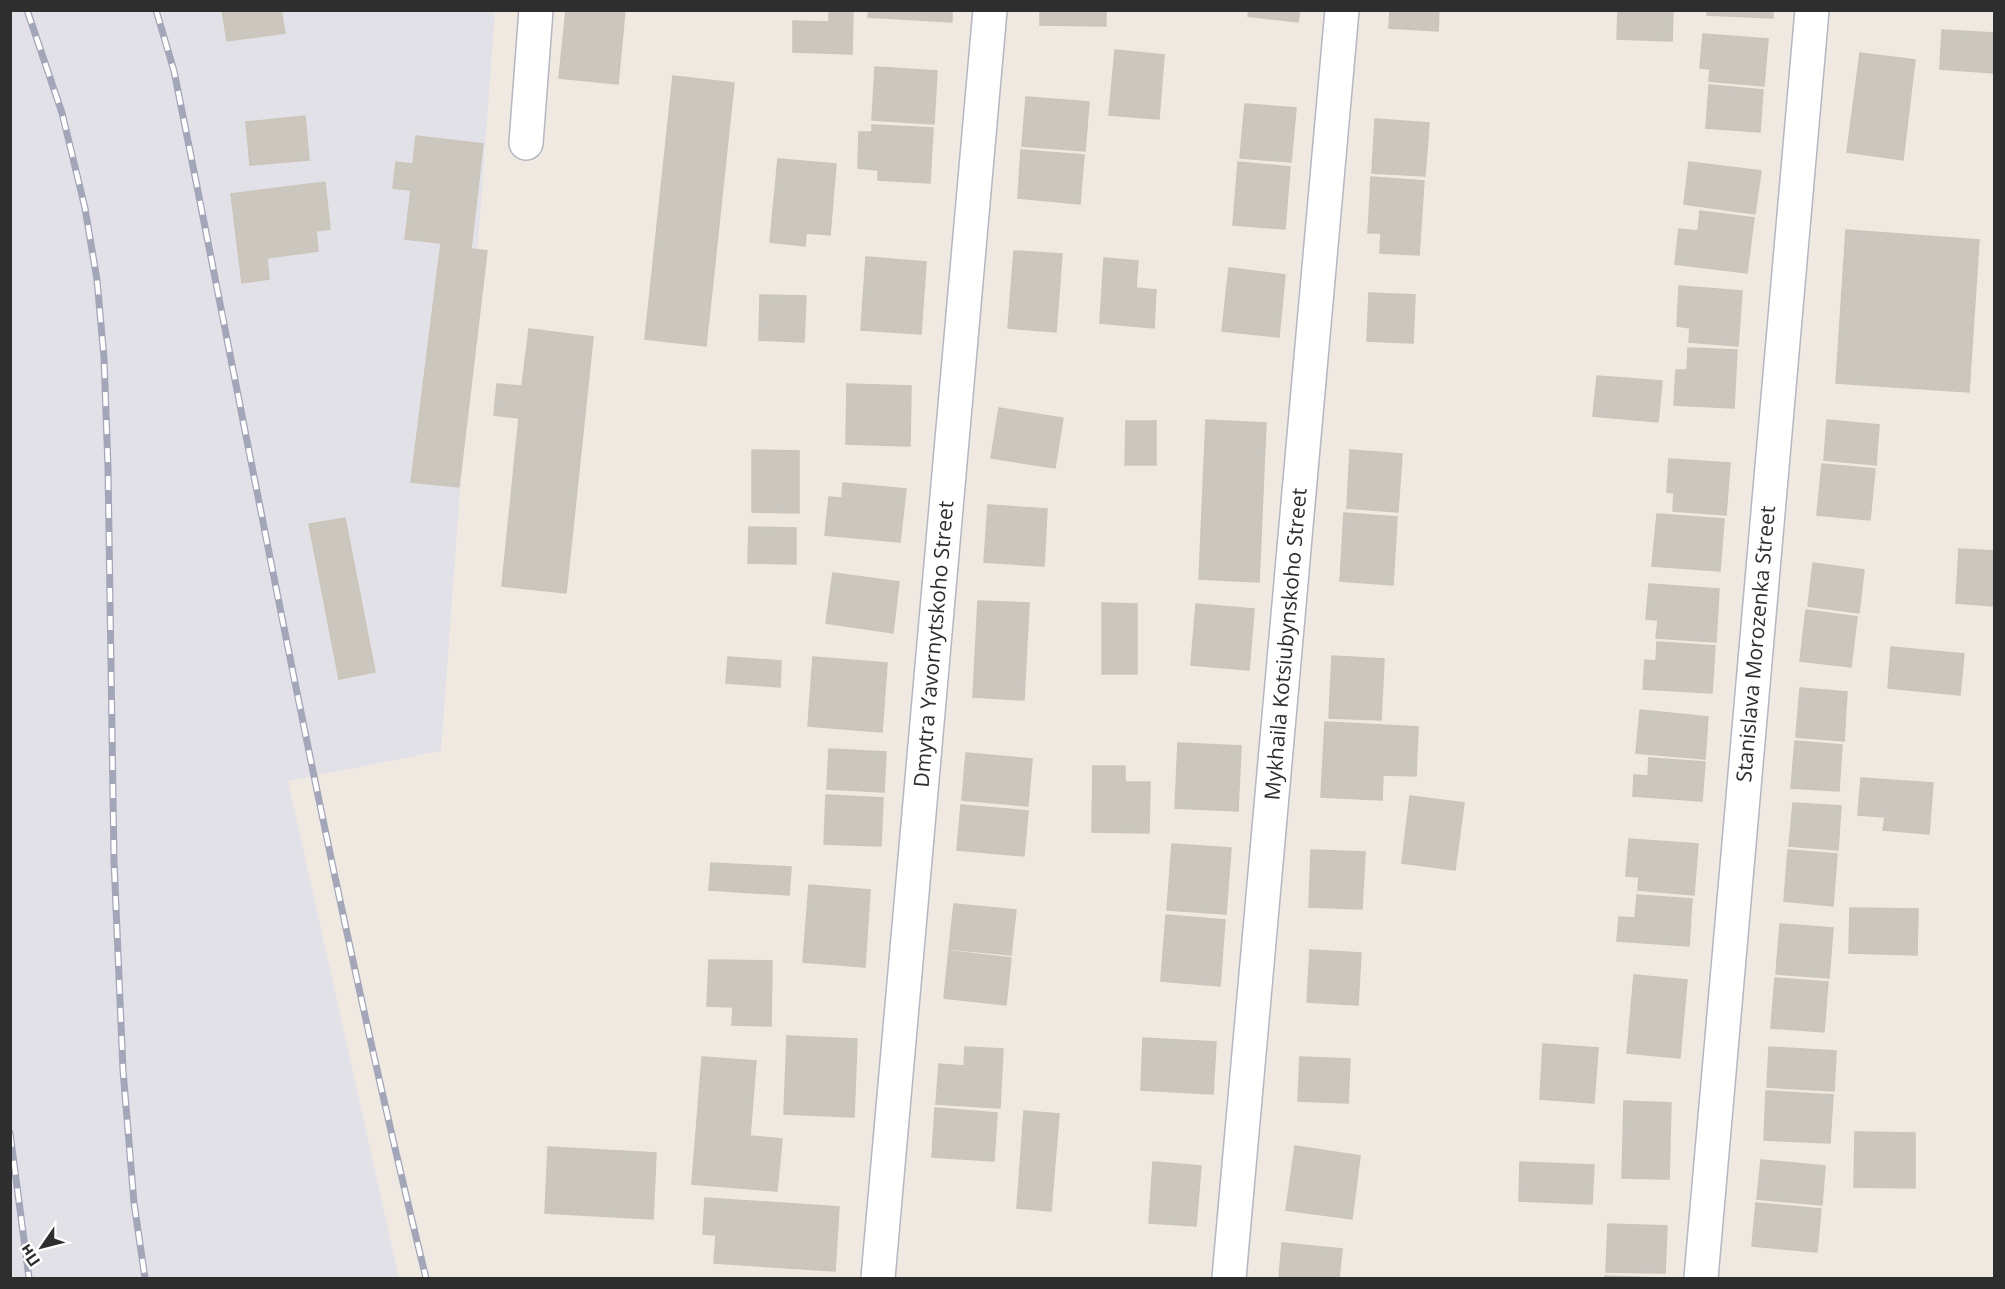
<svg xmlns="http://www.w3.org/2000/svg" width="2005" height="1289" font-family="'Open Sans',sans-serif">
	<style>
		.industrial { fill: #e3e1e8 }
		.building { fill: #cbc7bf; stroke: #cbc5ba; stroke-width: 1.5 }
		.lines { fill: none; stroke-linecap: round; stroke-linejoin: round }
		.minor-casing { stroke: #b4b7c1; stroke-width: 36 }
		.minor { stroke: #fff; stroke-width: 33 }
		.rail-casing { stroke: #a3a6b8; stroke-width: 7 }
		.rail { stroke: #fff; stroke-width: 4.5; stroke-dasharray: 14; stroke-linecap: butt }
		.labels { text-anchor: middle; stroke-width: 4.5; stroke-linejoin: round; paint-order: stroke }
		.street-label { font-size: 21px; fill: #2e2e2e; stroke: #fff }
	</style>
	<rect width="100%" height="100%" fill="#efe9e1"/>
	<!-- industrial -->
	<polygon class="industrial" points="10,11 495,11 441,751 288,781 399,1278 11,1278"/>
	<!-- building -->
	<g class="building">
		<polygon points="222,10 281,10 285,33 227,41"/>
		<polygon points="566,10 625,10 618,84 559,78"/>
		<polygon points="829,10 853,10 852,54 793,52 793,21 829,22"/>
		<polygon points="869,10 952,10 952,22 868,17"/>
		<polygon points="1040,10 1106,10 1106,26 1040,25"/>
		<polygon points="1249,10 1300,10 1298,22 1248,16"/>
		<polygon points="1390,10 1439,10 1438,31 1389,28"/>
		<polygon points="1618,10 1673,10 1672,41 1617,39"/>
		<polygon points="1707,10 1773,10 1773,18 1707,15"/>
		<polygon points="1942,30 1994,33 1994,73 1940,69"/>
		<polygon points="1703,34 1768,39 1764,86 1709,81 1710,69 1700,68"/>
		<polygon points="1115,50 1164,55 1159,119 1109,115"/>
		<polygon points="1860,53 1915,60 1903,160 1847,152"/>
		<polygon points="875,67 937,71 934,124 872,120"/>
		<polygon points="673,76 734,83 706,346 645,339"/>
		<polygon points="1709,85 1763,90 1760,132 1706,128"/>
		<polygon points="1026,97 1089,102 1085,151 1022,146"/>
		<polygon points="1245,104 1296,108 1291,162 1240,158"/>
		<polygon points="305,116 309,160 250,165 246,122"/>
		<polygon points="1375,119 1429,123 1425,176 1372,173"/>
		<polygon points="872,125 933,128 930,183 878,180 878,170 858,168 859,132 872,132"/>
		<polygon points="416,136 483,144 471,249 487,251 459,487 411,482 441,243 405,239 411,190 393,188 396,162 413,164"/>
		<polygon points="1021,150 1084,155 1080,204 1018,198"/>
		<polygon points="778,159 836,164 830,235 806,233 805,246 770,242"/>
		<polygon points="1238,162 1290,167 1285,229 1233,225"/>
		<polygon points="1689,162 1761,171 1755,214 1684,204"/>
		<polygon points="1371,177 1424,181 1419,255 1380,253 1381,233 1368,233"/>
		<polygon points="325,182 330,229 316,231 318,251 267,258 269,279 242,283 231,194"/>
		<polygon points="1700,211 1754,218 1747,273 1675,264 1679,229 1698,231"/>
		<polygon points="1846,230 1979,240 1969,392 1836,383"/>
		<polygon points="1014,251 1062,254 1056,332 1008,328"/>
		<polygon points="866,257 926,262 921,334 861,330"/>
		<polygon points="1104,258 1138,261 1136,288 1156,290 1154,328 1100,323"/>
		<polygon points="1229,268 1285,275 1279,337 1222,331"/>
		<polygon points="1679,286 1742,291 1738,346 1689,342 1690,328 1677,326"/>
		<polygon points="1369,293 1415,295 1413,343 1367,341"/>
		<polygon points="760,295 806,296 804,342 759,340"/>
		<polygon points="529,329 593,337 566,593 502,586 519,418 494,415 497,384 522,386"/>
		<polygon points="1688,348 1737,350 1734,408 1674,405 1676,370 1687,370"/>
		<polygon points="1597,376 1662,381 1658,422 1593,416"/>
		<polygon points="847,384 911,386 910,446 846,444"/>
		<polygon points="999,408 1063,418 1055,468 991,458"/>
		<polygon points="1206,420 1266,423 1259,582 1199,579"/>
		<polygon points="1827,420 1879,425 1876,465 1824,460"/>
		<polygon points="1126,421 1156,421 1156,465 1125,465"/>
		<polygon points="752,450 799,451 799,513 752,512"/>
		<polygon points="1350,450 1402,454 1398,512 1347,508"/>
		<polygon points="1669,459 1730,463 1726,515 1673,511 1674,493 1667,492"/>
		<polygon points="1822,464 1875,469 1870,520 1817,515"/>
		<polygon points="843,483 906,489 900,542 825,535 829,497 842,498"/>
		<polygon points="988,505 1047,509 1044,566 984,562"/>
		<polygon points="1344,513 1397,517 1393,585 1340,581"/>
		<polygon points="1657,514 1724,519 1720,571 1652,566"/>
		<polygon points="345,518 375,672 339,679 309,524"/>
		<polygon points="749,527 796,528 796,564 748,563"/>
		<polygon points="1959,549 1994,551 1994,606 1956,603"/>
		<polygon points="1813,563 1864,570 1859,613 1808,606"/>
		<polygon points="833,573 899,582 893,633 826,623"/>
		<polygon points="1649,584 1719,589 1716,642 1656,638 1658,620 1646,619"/>
		<polygon points="978,601 1029,603 1024,700 973,697"/>
		<polygon points="1102,603 1137,604 1137,674 1102,674"/>
		<polygon points="1196,604 1254,609 1249,670 1191,665"/>
		<polygon points="1806,610 1857,617 1851,667 1800,661"/>
		<polygon points="1657,642 1715,646 1712,693 1643,689 1645,660 1656,661"/>
		<polygon points="1891,647 1964,654 1960,695 1888,688"/>
		<polygon points="1332,656 1384,659 1381,720 1329,718"/>
		<polygon points="728,657 781,661 780,687 726,683"/>
		<polygon points="813,657 887,663 882,732 808,726"/>
		<polygon points="1800,688 1847,692 1844,741 1796,737"/>
		<polygon points="1640,710 1708,717 1705,759 1636,753"/>
		<polygon points="1325,722 1418,727 1416,776 1383,775 1382,800 1321,797"/>
		<polygon points="1795,741 1842,745 1839,791 1791,788"/>
		<polygon points="1178,743 1241,746 1238,811 1175,808"/>
		<polygon points="829,749 886,752 884,792 827,789"/>
		<polygon points="966,753 1032,759 1028,806 962,800"/>
		<polygon points="1649,758 1705,762 1702,801 1633,796 1634,775 1648,776"/>
		<polygon points="1093,766 1125,766 1125,782 1150,782 1149,833 1092,832"/>
		<polygon points="1861,778 1933,783 1929,834 1883,830 1885,817 1858,815"/>
		<polygon points="826,795 883,798 881,846 824,844"/>
		<polygon points="1410,796 1464,803 1455,870 1402,863"/>
		<polygon points="1793,803 1841,806 1838,850 1789,846"/>
		<polygon points="961,805 1028,811 1024,856 957,850"/>
		<polygon points="1629,839 1698,844 1694,895 1638,890 1639,877 1626,876"/>
		<polygon points="1172,844 1231,848 1226,914 1167,910"/>
		<polygon points="1311,850 1365,852 1362,909 1309,907"/>
		<polygon points="1788,850 1837,854 1833,906 1784,901"/>
		<polygon points="711,863 791,867 789,895 709,890"/>
		<polygon points="809,885 870,890 865,967 803,962"/>
		<polygon points="1637,895 1692,899 1689,946 1617,941 1619,917 1635,918"/>
		<polygon points="954,904 1016,910 1011,955 949,949"/>
		<polygon points="1850,908 1918,909 1917,955 1849,953"/>
		<polygon points="1166,915 1225,920 1220,986 1161,981"/>
		<polygon points="1780,924 1833,928 1829,978 1776,974"/>
		<polygon points="1310,950 1361,953 1358,1005 1307,1002"/>
		<polygon points="949,951 1011,958 1006,1005 944,998"/>
		<polygon points="709,960 772,961 771,1026 732,1025 733,1007 707,1006"/>
		<polygon points="1634,975 1687,980 1680,1058 1627,1053"/>
		<polygon points="1775,978 1828,982 1824,1032 1771,1028"/>
		<polygon points="787,1036 857,1039 854,1117 784,1114"/>
		<polygon points="1143,1038 1216,1042 1213,1094 1141,1090"/>
		<polygon points="1543,1044 1598,1048 1594,1103 1540,1099"/>
		<polygon points="965,1047 1003,1049 1000,1108 936,1104 939,1064 964,1066"/>
		<polygon points="1769,1047 1836,1051 1834,1091 1767,1087"/>
		<polygon points="702,1057 756,1061 750,1136 782,1139 777,1191 692,1184"/>
		<polygon points="1300,1057 1350,1059 1348,1103 1298,1101"/>
		<polygon points="1766,1091 1833,1095 1830,1143 1764,1140"/>
		<polygon points="1624,1101 1671,1103 1669,1179 1622,1178"/>
		<polygon points="935,1108 997,1113 994,1161 932,1157"/>
		<polygon points="1024,1111 1059,1114 1051,1211 1017,1208"/>
		<polygon points="1855,1132 1915,1133 1915,1188 1854,1187"/>
		<polygon points="1295,1146 1360,1156 1352,1219 1286,1210"/>
		<polygon points="548,1147 656,1153 653,1219 545,1213"/>
		<polygon points="1761,1160 1825,1166 1822,1205 1757,1199"/>
		<polygon points="1153,1162 1201,1166 1196,1226 1149,1223"/>
		<polygon points="1520,1162 1594,1165 1592,1204 1519,1201"/>
		<polygon points="705,1198 839,1207 835,1271 714,1263 716,1235 703,1234"/>
		<polygon points="1756,1203 1821,1209 1817,1252 1752,1246"/>
		<polygon points="1608,1224 1667,1226 1665,1273 1606,1272"/>
		<polygon points="1282,1243 1342,1249 1339,1278 1279,1278"/>
		<polygon points="1605,1276 1664,1278 1605,1278"/>
	</g>
	<g class="lines">
		<defs>
			<g id="minor">
				<polyline points="526,143 536,10"/>
				<polyline points="878,1278 990,10"/>
				<polyline points="1229,1278 1342,10"/>
				<polyline points="1701,1278 1812,10"/>
			</g>
		</defs>
		<!-- minor casing -->
		<use href="#minor" class="minor-casing"/>
		<!-- minor -->
		<use href="#minor" class="minor"/>
		<defs>
			<g id="rail">
				<polyline points="27,10 62,113 85,208 97,280 104,358 108,468 114,861 123,1070 134,1203 145,1278"/>
				<path d="M156 10 174 71C255 474 328 879 426 1278"/>
				<polyline points="10,1133 29,1278"/>
			</g>
		</defs>
		<!-- rail casing -->
		<use href="#rail" class="rail-casing"/>
		<!-- rail -->
		<use href="#rail" class="rail"/>
	</g>
	<g class="labels">
		<!-- street labels -->
		<g class="street-label">
			<text transform="translate(934 644) rotate(-85)" y="7">Dmytra Yavornytskoho Street</text>
			<text transform="translate(1286 644) rotate(-85)" y="7">Mykhaila Kotsiubynskoho Street</text>
			<text transform="translate(1756 644) rotate(-85)" y="7">Stanislava Morozenka Street</text>
		</g>
	</g>
	<!-- border -->
	<rect width="2005" height="1289" fill="none" stroke="#2e2e2e" stroke-width="24"/>
	<!-- north arrow -->
	<g transform="translate(42 1247) rotate(235)" stroke="#ffffff" stroke-width="4.5" paint-order="stroke">
	<path d="M0-4.5L10 22L0 15L-10 22Z" fill="#2e2e2e"/>
	<text y="-9" font-size="16" font-weight="bold" text-anchor="middle" fill="#2e2e2e">Пн</text>
	</g>
</svg>
